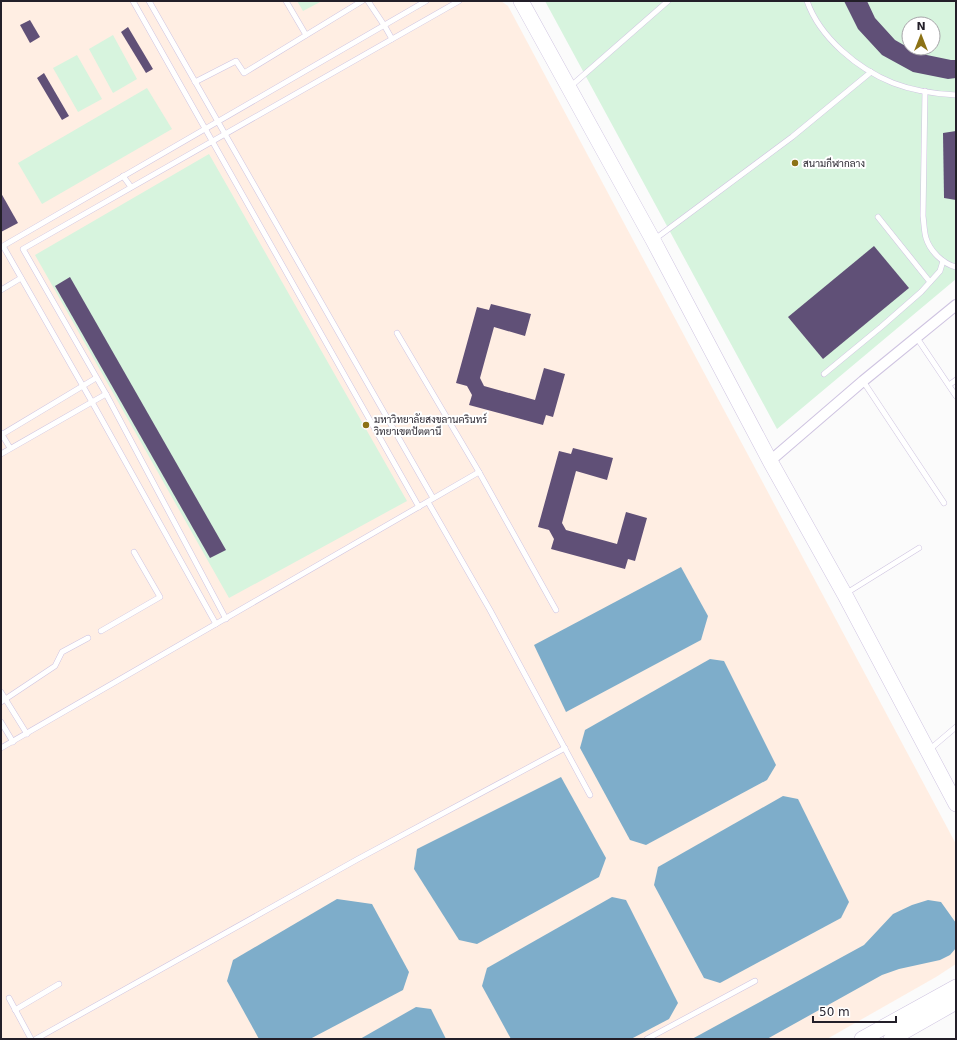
<svg xmlns="http://www.w3.org/2000/svg" width="957" height="1040" font-family="'DejaVu Sans',Sarabun,sans-serif">
	<style>
		.education { fill: #ffeee3 }
		.green { fill: #d7f4de; fill-rule: evenodd }
		.water { fill: #7eadca }
		.building { fill: #605077 }
		.lines { fill: none; stroke-linecap: round; stroke-linejoin: round }
		.lane-casing { stroke: #cfc4e1; stroke-width: 6 }
		.street-casing { stroke: #cfc4e1; stroke-width: 12 }
		.secondary-casing { stroke: #cfc4e1; stroke-width: 16 }
		.lane { stroke: #fff; stroke-width: 5 }
		.street { stroke: #fff; stroke-width: 10 }
		.secondary { stroke: #fff; stroke-width: 15 }
		.poi-dot { fill: #8c7215; stroke: #fff; stroke-width: 1.5 }
		.labels { text-anchor: middle; stroke-width: 4; stroke-linejoin: round; paint-order: stroke }
		.poi-label { font-size: 10px; fill: #231f29; stroke: #fff; text-anchor: start }
	</style>
	<rect width="100%" height="100%" fill="#fbfbfb"/>
	<!-- education -->
	<polygon class="education" points="1,1 501,1 508,6 956,844 956,964 936,977 827,1039 1,1039"/>
	<!-- green -->
	<g class="green">
		<polygon points="297,1 322,1 303,11"/>
		<path d="M545 1H956V279L777 429ZM909 24H933V48H909Z"/>
		<polygon points="113,35 137,79 113,93 89,49"/>
		<polygon points="77,55 102,99 78,112 53,68"/>
		<polygon points="147,88 172,129 42,204 18,163"/>
		<polygon points="209,154 407,501 229,598 35,255"/>
	</g>
	<!-- water -->
	<g class="water">
		<polygon points="681,567 708,616 701,640 566,712 534,645"/>
		<polygon points="710,659 724,661 776,765 767,780 646,845 630,840 580,748 585,730"/>
		<polygon points="561,777 606,858 599,877 477,944 459,940 414,869 417,849"/>
		<polygon points="783,796 798,799 849,902 841,918 720,983 704,978 654,885 658,867"/>
		<polygon points="612,897 626,900 678,1003 669,1019 631,1039 511,1039 482,986 487,968"/>
		<polygon points="337,899 372,904 409,972 403,990 310,1039 259,1039 227,981 233,960"/>
		<polygon points="928,900 941,902 956,923 956,948 950,955 940,960 899,969 882,975 767,1039 692,1039 864,945 893,914 912,905"/>
		<polygon points="416,1007 431,1009 446,1039 360,1039"/>
	</g>
	<!-- building -->
	<g class="building">
		<polygon points="844,1 867,1 875,18 895,40 909,48 922,54 951,60 956,60 956,78 948,79 913,72 882,55 858,29"/>
		<polygon points="30,20 40,37 30,43 20,25"/>
		<polygon points="128,27 153,69 146,73 121,32"/>
		<polygon points="44,73 69,116 62,120 37,78"/>
		<polygon points="956,131 956,200 944,198 943,133"/>
		<polygon points="1,193 18,223 1,232"/>
		<polygon points="874,246 909,288 823,359 788,317"/>
		<polygon points="70,277 226,550 210,558 55,286"/>
		<polygon points="491,304 531,314 525,336 494,327 480,378 484,386 535,400 544,368 565,374 553,417 546,415 543,425 469,405 472,395 467,386 456,383 477,307 489,310"/>
		<polygon points="573,448 613,458 607,480 576,471 562,523 566,530 617,544 626,512 647,518 635,561 628,559 625,569 551,549 554,539 549,530 538,527 559,451 571,454"/>
	</g>
	<g class="lines">
		<defs>
			<g id="lane">
				<polyline points="133,1 419,507"/>
				<polyline points="149,1 433,498"/>
				<polyline points="286,1 306,35"/>
				<polyline points="368,1 384,25 392,39"/>
				<path d="M807 1C820 38 858 69 893 83 911 90 937 94 956 95"/>
				<polyline points="195,82 236,61 244,73 362,1"/>
				<polyline points="571,86 668,1"/>
				<path d="M925 91 923 216C924 223 924 231 926 238 930 251 943 264 956 267"/>
				<polyline points="123,176 131,187"/>
				<polyline points="878,217 930,282"/>
				<polyline points="655,239 792,137 871,72"/>
				<polyline points="1,290 21,278"/>
				<polyline points="397,333 479,472 556,610"/>
				<polyline points="917,338 956,396"/>
				<polyline points="824,374 881,327 921,292 940,271 943,261"/>
				<polyline points="863,381 944,503"/>
				<polyline points="949,385 956,380"/>
				<polyline points="1,433 10,448"/>
				<polyline points="1,435 96,378"/>
				<polyline points="1,454 106,394"/>
				<polyline points="428,502 490,610 590,795"/>
				<polyline points="845,594 919,548"/>
				<polyline points="226,619 106,394 23,249 459,1"/>
				<polyline points="216,624 92,402 3,246 426,1"/>
				<polyline points="101,631 160,597 134,552"/>
				<polyline points="1,692 27,734"/>
				<polyline points="1,702 55,666 62,652 88,638"/>
				<polyline points="1,722 13,742"/>
				<polyline points="1,748 479,472"/>
				<polyline points="929,750 956,727"/>
				<polyline points="9,998 31,1039"/>
				<polyline points="15,1010 59,984"/>
				<polyline points="36,1039 358,859 565,748"/>
				<polyline points="647,1039 755,981"/>
			</g>
			<polyline id="street" points="770,461 863,381 956,305"/>
			<g id="secondary">
				<polyline points="521,1 653,240 770,461 845,595 956,804"/>
				<polyline points="862,1039 956,987"/>
				<polyline points="891,1039 956,1002"/>
			</g>
		</defs>
		<!-- lane casing -->
		<use href="#lane" class="lane-casing"/>
		<!-- street casing -->
		<use href="#street" class="street-casing"/>
		<!-- secondary casing -->
		<use href="#secondary" class="secondary-casing"/>
		<!-- lane -->
		<use href="#lane" class="lane"/>
		<!-- street -->
		<use href="#street" class="street"/>
		<!-- secondary -->
		<use href="#secondary" class="secondary"/>
	</g>
	<!-- markers -->
	<g class="poi-dot">
		<circle cx="795" cy="163" r="4"/>
		<circle cx="366" cy="425" r="4"/>
	</g>
	<g class="labels">
		<!-- poi labels -->
		<g class="poi-label">
			<text x="803" y="167">สนามกีฬากลาง</text>
			<text x="374" y="423">มหาวิทยาลัยสงขลานครินทร์<tspan x="374" dy="12">วิทยาเขตปัตตานี</tspan></text>
		</g>
	</g>
	<!-- border -->
	<rect width="957" height="1040" fill="none" stroke="#231f29" stroke-width="4"/>
	<!-- north arrow -->
	<g transform="translate(921 36)"><circle r="19" fill="#ffffff" stroke="#a7a5a9"/>
	<path d="M0-3L7 15L0 10L-7 15Z" fill="#8c7215"/>
	<text y="-6" font-size="11" font-weight="bold" text-anchor="middle" fill="#231f29">N</text>
	</g>
	<!-- scale -->
	<path d="M813 1016v6h83v-6" fill="none" stroke="#231f29" stroke-width="2"/>
	<text x="819" y="1016" font-size="12" fill="#231f29" stroke="#ffffff" stroke-width="3" paint-order="stroke">50 m</text>
</svg>
